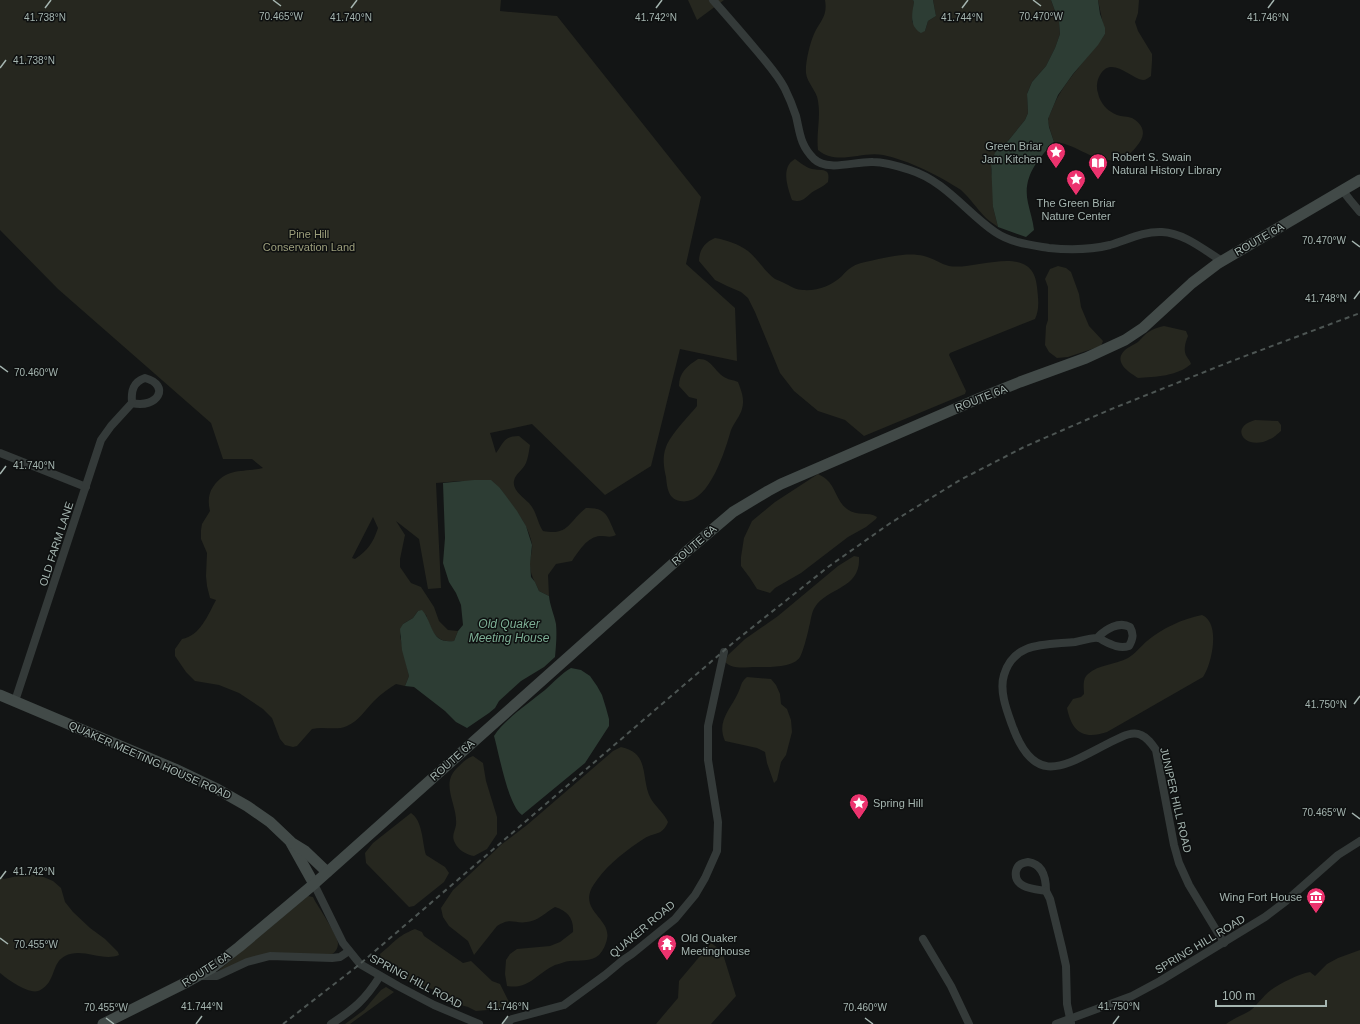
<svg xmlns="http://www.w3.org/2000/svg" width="1360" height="1024" font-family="Helvetica,sans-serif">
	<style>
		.green { fill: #26271f; fill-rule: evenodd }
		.water { fill: #2d3d34 }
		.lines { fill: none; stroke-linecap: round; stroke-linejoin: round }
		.minor { stroke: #343a39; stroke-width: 8 }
		.secondary { stroke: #424a48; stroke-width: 11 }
		.rail { stroke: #4d5553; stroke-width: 2; stroke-dasharray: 5 4; stroke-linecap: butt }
		.ticks { fill: none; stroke: #a5b5b0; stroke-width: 1.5 }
		.labels { text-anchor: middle; stroke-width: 3; stroke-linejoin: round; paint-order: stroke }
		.poi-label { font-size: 11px; fill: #a5b5b0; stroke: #0e1010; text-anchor: start }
		.park-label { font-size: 11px; fill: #9d9f7c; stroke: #0e1010 }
		.street-label { font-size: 11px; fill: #a5b5b0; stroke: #0e1010 }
		.water-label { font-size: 12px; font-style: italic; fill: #7daf95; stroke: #0e1010 }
		.ticks-label { font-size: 10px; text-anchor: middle; fill: #a5b5b0; stroke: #0e1010; stroke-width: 3; stroke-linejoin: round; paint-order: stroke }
	</style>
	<rect width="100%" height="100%" fill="#131515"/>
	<!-- green -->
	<g class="green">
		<path d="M0 0H501L500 11 557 16 701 197 686 264 735 308 737 361 680 349 651 466 605 495 532 424 490 433 496 453C504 442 504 436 519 436L530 445C529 451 528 458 526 463 523 470 515 474 514 481 512 490 524 498 529 503 537 512 537 522 543 531 569 536 568 522 586 508 608 507 608 519 616 535 610 538 607 536 600 536 587 537 579 551 572 561L556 564 548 575 549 596 539 591C535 581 529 574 530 562 530 557 533 550 532 544 528 522 511 506 500 488L460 481 436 483 441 588 428 589 419 539 396 521 405 535 400 559V567L411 583 421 587 434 607 439 621 448 630 458 631 454 641C435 643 432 631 426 615L418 611 413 618 403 624 400 636 409 676 405 686 396 684C388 689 381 694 374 701 365 710 359 721 347 726 336 731 324 726 312 729L297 746 293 747 285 745 280 739 272 718 263 709 239 693 219 685 195 681 186 672 175 656V649L182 639C200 636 208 615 216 600L210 598 207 586 206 576 207 553 201 539V530L202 524 210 511C208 503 208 494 213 487 227 467 242 473 263 468L252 459H223L211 423 58 289 0 230ZM373 517 378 528C373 543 368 550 355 559L352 558Z"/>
		<polygon points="688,0 724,0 697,20"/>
		<path d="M825 0H913L914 2 912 22 925 31 928 21 936 16 933 0H1051L1059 22 1060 34 1055 48 1046 66 1032 82 1027 94 1028 113 1025 120 1008 141 997 149 991 169 993 183V207L998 227C994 224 989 221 986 218 977 209 970 198 961 190 957 187 952 185 948 182 927 170 906 160 883 155 861 151 837 166 818 150 816 133 821 118 818 101 817 91 807 83 806 73 805 63 810 43 814 34 820 21 828 16 825 0Z"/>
		<path d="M1098 0H1139L1138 13 1135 22 1138 31 1152 54V61L1151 76C1148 78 1146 80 1143 80 1130 78 1111 55 1100 75 1097 80 1096 87 1098 93 1100 103 1107 111 1117 115 1122 117 1127 116 1132 118 1141 123 1146 131 1141 140 1136 148 1131 154 1124 157 1099 169 1078 143 1054 142 1052 135 1049 128 1048 121 1048 116 1052 111 1053 107 1065 79 1088 59 1105 34Z"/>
		<path d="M795 159C801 163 805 167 812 169 822 171 831 167 828 182 824 186 819 188 814 191 806 196 803 204 792 200 788 188 780 167 795 159Z"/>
		<path d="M715 238C727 240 738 244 748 251 758 259 765 272 775 279 779 281 783 282 786 284 792 287 797 290 803 290 818 291 831 286 842 276 847 270 853 265 861 263 879 259 906 251 924 256 933 258 941 264 949 266 976 271 1033 241 1037 287 1038 298 1040 308 1035 319L950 353 949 355 966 391 965 394 864 436 845 420 818 411 794 391 780 373 755 312 748 298 741 292 727 286 715 280 699 261C699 250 705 242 715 238Z"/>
		<polygon points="1058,266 1066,268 1071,272 1079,294 1081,307 1089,326 1103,341 1101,346 1068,357 1057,358 1049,352 1045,345 1046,326 1048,320 1048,287 1045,279 1050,269"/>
		<path d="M1164 326 1186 331 1188 336C1185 343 1183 351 1187 357 1189 360 1190 361 1191 364 1178 376 1155 377 1138 378 1130 373 1112 362 1125 350 1128 347 1134 345 1138 342 1142 338 1147 332 1152 330 1155 328 1160 327 1164 326Z"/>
		<path d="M698 359C712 358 715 373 726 378 729 380 734 380 738 382 741 390 745 399 742 409 740 416 734 423 731 430 725 451 708 507 680 501 668 499 667 487 666 477 664 468 662 457 666 447 671 434 688 417 697 406V399L689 397 679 386C679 373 687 366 698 359Z"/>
		<path d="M1255 420 1278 421 1281 425V431C1277 434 1274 438 1270 439 1247 452 1227 428 1255 420Z"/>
		<path d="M818 474C820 475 824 477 826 479 836 487 836 501 847 509 858 517 868 511 877 517L876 519 866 527 848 537 801 573 775 588 770 593 757 589 750 578 741 566V557L744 538 752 521 775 502Z"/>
		<path d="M854 556 859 557C861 589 828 587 815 607 811 613 811 621 809 627 808 633 803 652 800 657 793 668 768 667 757 667 745 667 733 670 725 662L728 655 745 639 778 616 838 566Z"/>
		<path d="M1202 615C1221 623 1212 664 1203 677L1107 732C1083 740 1072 732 1067 708L1073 699 1081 697 1084 694C1084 687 1082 679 1088 674 1099 664 1115 665 1128 658 1135 654 1140 647 1147 641 1163 628 1182 619 1202 615Z"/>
		<path d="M747 677 771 679 776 685 780 694 781 704 787 709 791 720 792 732 786 755 781 762 777 780 774 783 767 763 765 752 757 748 725 741C716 721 731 709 738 693 742 685 740 683 747 677Z"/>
		<path d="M621 747C651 753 640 779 651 799 656 807 664 813 668 822 662 836 655 832 645 838 628 849 609 863 597 880 573 910 612 917 607 939 606 944 603 951 599 955 591 962 579 960 570 961 565 961 560 964 555 965 537 973 529 990 507 986L505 974 506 960 510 954 517 949 550 946 560 942 573 932C574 919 568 911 555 907 546 912 538 921 527 922 514 924 511 917 497 926L474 955 468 941 449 926 443 917 441 908 453 890 502 844 527 825 613 751Z"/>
		<path d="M473 756 483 763 486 781 497 817V834L487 849 474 856C467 855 458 850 455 843 451 836 455 831 456 825 458 804 439 784 458 767 463 762 467 758 473 756Z"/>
		<path d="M411 813C423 821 422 842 426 855L445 867 449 873 444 882 414 906 409 907 366 863 365 853 373 843Z"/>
		<path d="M27 874 39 875 53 881 61 888 65 902 73 912 90 928 105 939 118 952 119 955C102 962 82 947 65 956 54 962 55 973 49 982 47 985 42 990 38 991 28 994 7 979 0 973V877L4 879Z"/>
		<path d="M308 896 313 897 315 901C320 909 337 935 338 943 338 949 335 953 330 955L270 954 218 971Z"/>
		<path d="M415 929 422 932 424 936 463 963 471 961 492 981 500 984 509 1002 506 1007 499 1009 476 1011 468 1007 457 1004 432 989 409 981 384 963 381 959 380 954C394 943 397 936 415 929Z"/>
		<polygon points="711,943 722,951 736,996 711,1024 656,1024 678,998 679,981"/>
		<path d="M1360 950V1024H1226C1234 1018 1243 1015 1251 1010 1258 1004 1263 996 1271 990 1281 983 1298 974 1310 972L1315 976 1327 964 1338 958Z"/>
		<polygon points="386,987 394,992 350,1024 345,1024 364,1010 381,990"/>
	</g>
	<!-- water -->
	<g class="water">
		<path d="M913 0H933L936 16 928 21 925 31 921 33C909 26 912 14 914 2Z"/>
		<path d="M1051 0H1098L1100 14 1105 28V34L1098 45 1073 74 1058 95 1048 119 1049 127 1054 142C1038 159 1022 177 1028 203 1030 212 1033 221 1034 230L1026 237 998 227 993 207 991 161 997 149 1008 141 1025 120 1028 113 1027 94 1032 82 1046 66 1055 48 1060 34 1059 22Z"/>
		<path d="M474 480H491L500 488 517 511 526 526 532 545 530 564 531 577 535 582 539 591 549 596C550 606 554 614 556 624 557 635 556 646 555 657L544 667 521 681 499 701 495 708 489 713 467 728 456 722 445 711 414 687 405 686 409 676 402 650 400 629 403 624 413 618 418 611 422 610C434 624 430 644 454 641L458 631 463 625 461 605 456 593 449 582 443 563 445 538 443 483Z"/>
		<path d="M571 668 581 670 590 676 597 686 602 695 606 708 609 719V726L585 763 522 815C508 806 499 753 494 736 505 719 529 703 545 690 554 682 561 674 571 668Z"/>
	</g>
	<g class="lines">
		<!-- minor -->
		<g class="minor">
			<path d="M713 0C728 17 742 33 757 51 767 63 778 75 785 89 789 97 793 107 796 116 800 133 800 145 814 159 828 172 855 161 873 162 885 162 898 166 910 170 945 181 966 212 995 232 1011 243 1031 245 1049 248 1069 250 1090 250 1110 245 1127 240 1144 231 1162 232 1184 233 1204 250 1222 261"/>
			<polyline points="1343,191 1350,200 1360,212"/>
			<path d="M145 378C171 385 158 409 132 403 131 391 133 382 145 378Z"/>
			<polyline points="0,453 86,487"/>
			<path d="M1098 637C1106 629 1119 621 1130 627 1134 634 1133 639 1129 646 1120 649 1112 645 1104 641 1102 640 1100 638 1098 638 1094 637 1080 641 1075 642 1046 645 1014 641 1004 675 999 691 1007 711 1012 725 1036 793 1069 762 1115 740 1123 736 1133 731 1141 735 1148 738 1152 744 1156 750L1174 845 1179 863 1189 885 1224 943"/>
			<polyline points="15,701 101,440 111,426 132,403"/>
			<path d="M1028 862C1043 864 1046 878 1046 891 1034 889 1013 888 1016 871 1018 864 1022 863 1028 862Z"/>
			<polyline points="314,884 343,943 360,964 398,986 434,1005 479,1024"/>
			<polyline points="1046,891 1050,899 1062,948 1066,966 1067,1004 1071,1023"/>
			<polyline points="923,939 951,986 969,1024"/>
			<polyline points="199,976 217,976 247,962 270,956 332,958 340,957 349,951"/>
			<path d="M331 1024C354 1009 365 1000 380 976"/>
			<polyline points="506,1024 512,1019 564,1005 605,975 623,960 632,954 675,919 695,895 705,878 717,851 718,822 708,760 708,726 724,652"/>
			<polyline points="1056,1024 1132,996 1160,981 1265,917 1286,901 1338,855 1360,841"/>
		</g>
		<!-- secondary -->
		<g class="secondary">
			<polyline points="0,695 175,769 217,789 247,806 270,822 290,841 314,884"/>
			<polyline points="292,843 305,851 327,872"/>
			<polyline points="103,1024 187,982 212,968 239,947 314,884 686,552 733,512 768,491 781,484 980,398 1020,382 1086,358 1125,340 1143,328 1192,283 1217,264 1360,180"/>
		</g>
		<!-- rail -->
		<polyline class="rail" points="283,1024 360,964 734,642 828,567 889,524 960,480 1024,447 1109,410 1232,361 1360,313"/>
	</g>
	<!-- ticks -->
	<path class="ticks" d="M273 0 281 6M1033 0 1041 6M45 8 51 0M351 8 357 0M656 8 662 0M962 8 968 0M1268 8 1274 0M0 68 6 60M1352 241 1360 247M1354 299 1360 291M0 366 8 372M0 474 6 466M1354 704 1360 696M1352 813 1360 819M0 879 6 871M0 938 8 944M106 1018 114 1024M865 1018 873 1024M196 1024 202 1016M502 1024 508 1016M1113 1024 1119 1016"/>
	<!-- icons -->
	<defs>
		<symbol id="sight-pin" viewBox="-11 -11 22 30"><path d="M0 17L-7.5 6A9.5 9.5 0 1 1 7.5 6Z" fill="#ec336e" stroke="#0e1010"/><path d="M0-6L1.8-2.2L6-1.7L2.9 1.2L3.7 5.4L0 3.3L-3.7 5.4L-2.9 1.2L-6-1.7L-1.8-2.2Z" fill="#fff"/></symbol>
		<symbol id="library-pin" viewBox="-11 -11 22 30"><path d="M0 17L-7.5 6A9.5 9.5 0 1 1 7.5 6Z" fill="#ec336e" stroke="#0e1010"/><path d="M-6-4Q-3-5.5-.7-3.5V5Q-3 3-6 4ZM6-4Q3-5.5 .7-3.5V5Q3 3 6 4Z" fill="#fff"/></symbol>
		<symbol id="museum-pin" viewBox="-11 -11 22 30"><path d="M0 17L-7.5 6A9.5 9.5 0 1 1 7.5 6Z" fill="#ec336e" stroke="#0e1010"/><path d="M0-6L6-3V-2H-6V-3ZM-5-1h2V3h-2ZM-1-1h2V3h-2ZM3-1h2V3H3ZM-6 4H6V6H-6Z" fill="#fff"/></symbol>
		<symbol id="temple-pin" viewBox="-11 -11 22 30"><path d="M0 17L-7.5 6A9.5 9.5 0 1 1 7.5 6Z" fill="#ec336e" stroke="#0e1010"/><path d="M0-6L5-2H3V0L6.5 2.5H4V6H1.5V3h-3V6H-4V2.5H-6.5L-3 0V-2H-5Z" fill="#fff"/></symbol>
	</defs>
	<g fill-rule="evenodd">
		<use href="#sight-pin" x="1045" y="141" width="22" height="30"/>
		<use href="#library-pin" x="1087" y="152" width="22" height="30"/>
		<use href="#sight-pin" x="1065" y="168" width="22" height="30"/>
		<use href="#sight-pin" x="848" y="792" width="22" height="30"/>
		<use href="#museum-pin" x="1305" y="886" width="22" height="30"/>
		<use href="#temple-pin" x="656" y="933" width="22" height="30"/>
	</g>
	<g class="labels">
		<!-- poi labels -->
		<g class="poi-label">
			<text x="1042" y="150" text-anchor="end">Green Briar<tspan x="1042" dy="13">Jam Kitchen</tspan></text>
			<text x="1112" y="161">Robert S. Swain<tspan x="1112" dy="13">Natural History Library</tspan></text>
			<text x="1076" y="207" text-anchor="middle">The Green Briar<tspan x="1076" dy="13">Nature Center</tspan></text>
			<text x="873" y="807">Spring Hill</text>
			<text x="1302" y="901" text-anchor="end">Wing Fort House</text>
			<text x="681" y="942">Old Quaker<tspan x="681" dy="13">Meetinghouse</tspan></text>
		</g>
		<!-- park labels -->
		<g class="park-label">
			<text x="309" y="238">Pine Hill<tspan x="309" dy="13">Conservation Land</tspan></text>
		</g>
		<!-- street labels -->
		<g class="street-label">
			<text transform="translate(1259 239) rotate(-30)" y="4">ROUTE 6A</text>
			<text transform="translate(981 398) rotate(-22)" y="4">ROUTE 6A</text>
			<text transform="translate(56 544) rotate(-72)" y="4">OLD FARM LANE</text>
			<text transform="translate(694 545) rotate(-41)" y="4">ROUTE 6A</text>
			<text transform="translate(150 760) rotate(24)" y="4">QUAKER MEETING HOUSE ROAD</text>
			<text transform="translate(452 760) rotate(-42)" y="4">ROUTE 6A</text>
			<text transform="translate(1176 800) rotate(77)" y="4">JUNIPER HILL ROAD</text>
			<text transform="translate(642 929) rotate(-40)" y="4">QUAKER ROAD</text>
			<text transform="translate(1200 944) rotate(-31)" y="4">SPRING HILL ROAD</text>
			<text transform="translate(206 969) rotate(-33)" y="4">ROUTE 6A</text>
			<text transform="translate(416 981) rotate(28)" y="4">SPRING HILL ROAD</text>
		</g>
		<!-- water labels -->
		<g class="water-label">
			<text x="509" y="628">Old Quaker<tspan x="509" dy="14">Meeting House</tspan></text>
		</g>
	</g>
	<g class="ticks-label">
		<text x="281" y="20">70.465°W</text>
		<text x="1041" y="20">70.470°W</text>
		<text x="45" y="21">41.738°N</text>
		<text x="351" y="21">41.740°N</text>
		<text x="656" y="21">41.742°N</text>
		<text x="962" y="21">41.744°N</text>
		<text x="1268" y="21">41.746°N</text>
		<text x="34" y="64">41.738°N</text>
		<text x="1324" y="244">70.470°W</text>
		<text x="1326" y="302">41.748°N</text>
		<text x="36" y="376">70.460°W</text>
		<text x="34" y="469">41.740°N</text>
		<text x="1326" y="708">41.750°N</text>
		<text x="1324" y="816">70.465°W</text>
		<text x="34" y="875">41.742°N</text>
		<text x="36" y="948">70.455°W</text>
		<text x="202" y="1010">41.744°N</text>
		<text x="508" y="1010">41.746°N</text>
		<text x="1119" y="1010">41.750°N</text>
		<text x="106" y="1011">70.455°W</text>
		<text x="865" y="1011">70.460°W</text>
	</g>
	<!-- scale -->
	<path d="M1216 1000v6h110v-6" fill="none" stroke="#a5b5b0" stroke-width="2"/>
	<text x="1222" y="1000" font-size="12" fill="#a5b5b0" stroke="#0e1010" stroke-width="3" paint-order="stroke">100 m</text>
</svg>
